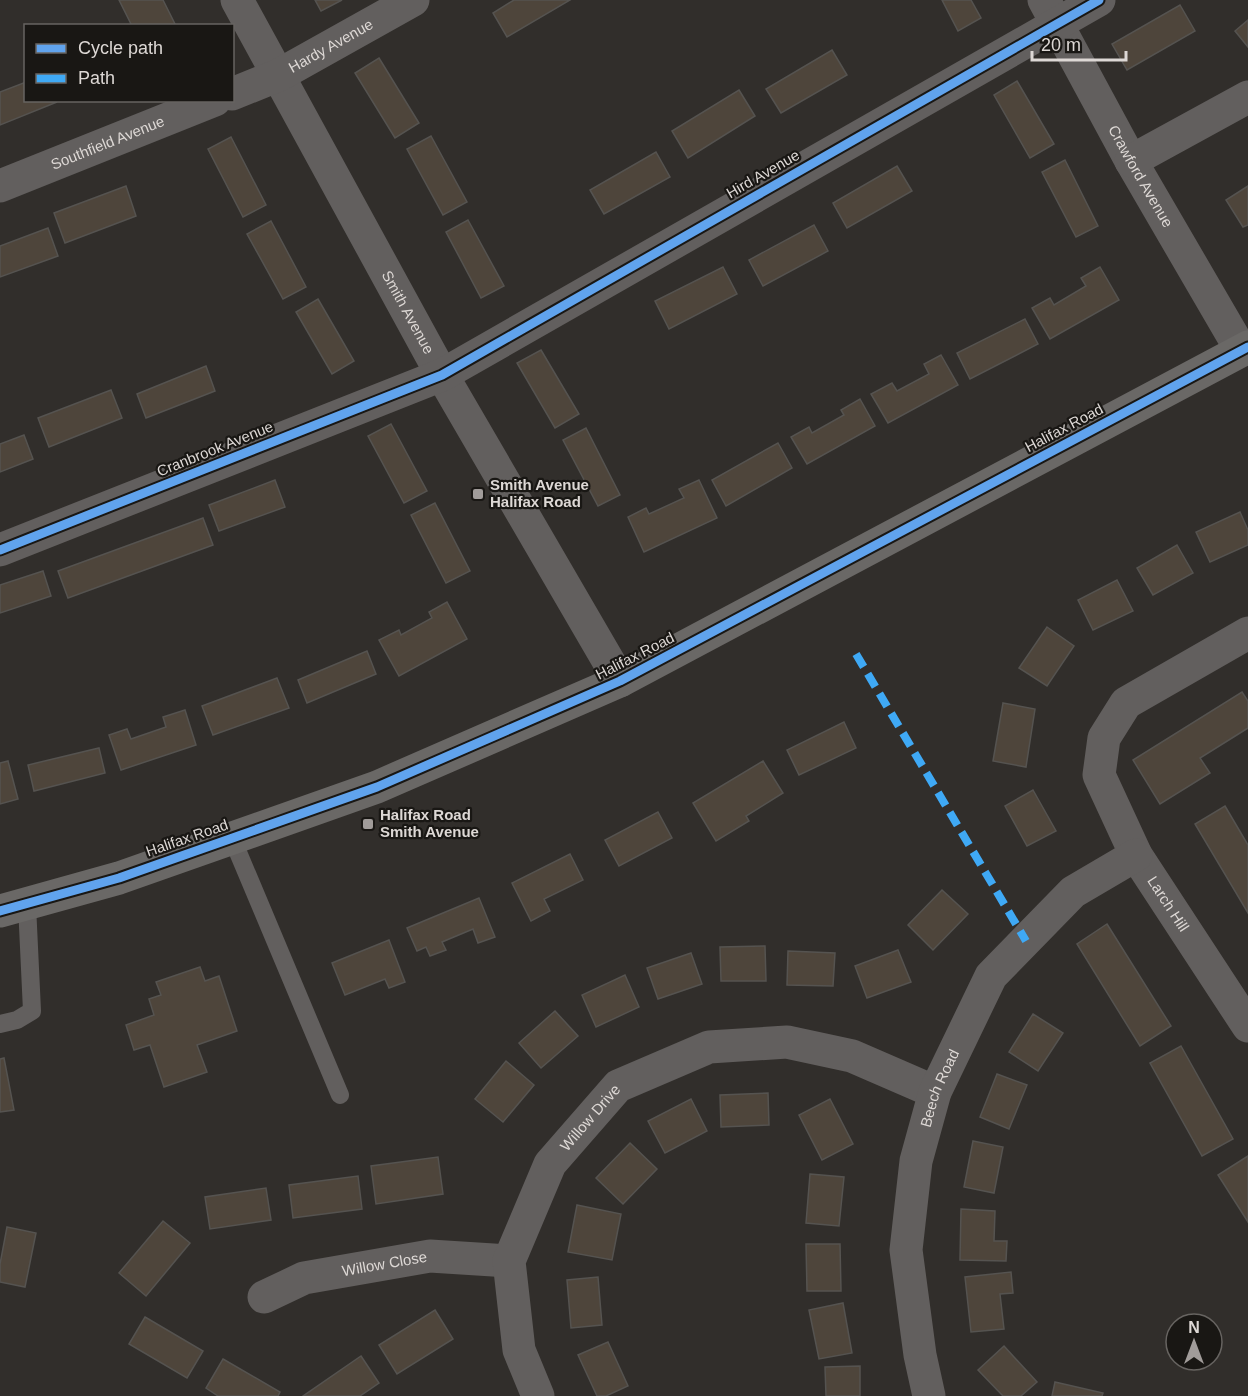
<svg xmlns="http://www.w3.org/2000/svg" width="1248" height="1396" font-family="Helvetica,sans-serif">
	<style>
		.building { fill: #4e453b; stroke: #555350; stroke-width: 1.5 }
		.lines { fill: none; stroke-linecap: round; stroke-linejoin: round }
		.service { stroke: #625f5e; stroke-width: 18 }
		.minor { stroke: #625f5e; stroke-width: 33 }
		.trunk { stroke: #6a6866; stroke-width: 33 }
		.quiet { stroke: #3fa9f5; stroke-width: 8; stroke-dasharray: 15 8; stroke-linecap: butt }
		.cycleway-casing { stroke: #191714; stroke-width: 13 }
		.cycleway { stroke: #60a3ed; stroke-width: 9 }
		.poi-dot { fill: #a19c9a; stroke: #191714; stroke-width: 2 }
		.labels { text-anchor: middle; stroke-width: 4.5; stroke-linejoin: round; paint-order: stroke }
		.street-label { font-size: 15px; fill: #ddd8d5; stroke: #191714 }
		.poi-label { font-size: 15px; font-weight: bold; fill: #ddd8d5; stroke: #191714; text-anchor: start }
	</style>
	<rect width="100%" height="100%" fill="#312e2b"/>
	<!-- building -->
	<g class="building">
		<polygon points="119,0 163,0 176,26 132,26"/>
		<polygon points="315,0 342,0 321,11"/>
		<polygon points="514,0 570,0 507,37 493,13"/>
		<polygon points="942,0 971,0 981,18 958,31"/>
		<polygon points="1180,5 1195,31 1127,70 1112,44"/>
		<polygon points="1248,20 1248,47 1235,31"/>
		<polygon points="832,50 847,75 781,113 766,89"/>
		<polygon points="379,58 419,123 395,138 355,73"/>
		<polygon points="1017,81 1054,144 1030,158 994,95"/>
		<polygon points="26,82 26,100 57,102 0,125 0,92"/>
		<polygon points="739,90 755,116 688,158 672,131"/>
		<polygon points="431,136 467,202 443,215 407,149"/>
		<polygon points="231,137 266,205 243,217 208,149"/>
		<polygon points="656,152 670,177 604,214 590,190"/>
		<polygon points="1065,160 1098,226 1076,237 1042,172"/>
		<polygon points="897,166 912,191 847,228 833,203"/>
		<polygon points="126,186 136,216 65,243 54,213"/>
		<polygon points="1248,186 1248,225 1243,227 1226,200"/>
		<polygon points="468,220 504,286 481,298 446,232"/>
		<polygon points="271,221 306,287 283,299 247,234"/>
		<polygon points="814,225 828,251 763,286 749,260"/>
		<polygon points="48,228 58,256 0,277 0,246"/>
		<polygon points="723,267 737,294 669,329 655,301"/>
		<polygon points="1100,267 1119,300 1050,339 1032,308 1050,298 1054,305 1086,286 1081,278"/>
		<polygon points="318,299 354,361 332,374 296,312"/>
		<polygon points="1025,319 1038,344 970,379 957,353"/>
		<polygon points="541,350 579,414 555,428 517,363"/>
		<polygon points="941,355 958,385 888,423 871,394 892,383 897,391 929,374 924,364"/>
		<polygon points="206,366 215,391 146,418 137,394"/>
		<polygon points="111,390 122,418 49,447 38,418"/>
		<polygon points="860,399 875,426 807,464 791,437 809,427 812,433 844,415 841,410"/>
		<polygon points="391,424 427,491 404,503 368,436"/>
		<polygon points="586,428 620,495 598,506 563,440"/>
		<polygon points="24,435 33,459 0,472 0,444"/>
		<polygon points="778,443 792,468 726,506 712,480"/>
		<polygon points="275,480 285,507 219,531 209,505"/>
		<polygon points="699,480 717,518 644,552 628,517 646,508 649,514 684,498 679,489"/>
		<polygon points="435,503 470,571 446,583 411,515"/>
		<polygon points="1240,512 1248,530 1248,545 1210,562 1196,532"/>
		<polygon points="203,518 213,545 68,598 58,571"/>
		<polygon points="1177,545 1193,573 1153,595 1137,568"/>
		<polygon points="43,571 51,596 0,613 0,585"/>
		<polygon points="1117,580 1133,611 1093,630 1078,600"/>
		<polygon points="447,602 467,639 399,676 379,640 399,630 401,635 432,618 429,612"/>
		<polygon points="1047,627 1074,646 1047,686 1019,668"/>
		<polygon points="367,651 376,674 307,703 298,680"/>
		<polygon points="277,678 289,708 213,735 202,706"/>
		<polygon points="1242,692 1248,701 1248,728 1200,758 1210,773 1160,804 1133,760"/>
		<polygon points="1003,703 1035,709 1026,767 993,761"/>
		<polygon points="185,710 196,745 121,770 109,735 127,729 131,739 166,727 163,717"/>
		<polygon points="844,722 856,748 799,775 787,750"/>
		<polygon points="99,748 105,773 34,791 28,765"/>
		<polygon points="8,761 18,799 0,804 0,763"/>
		<polygon points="763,761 783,793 746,816 749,821 716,841 693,803"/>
		<polygon points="1033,790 1056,831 1027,846 1005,806"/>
		<polygon points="1225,806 1248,845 1248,913 1195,824"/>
		<polygon points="658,812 672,838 619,866 605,840"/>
		<polygon points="570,854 583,880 544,899 550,911 531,921 512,883"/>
		<polygon points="942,890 968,914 933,950 908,925"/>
		<polygon points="479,898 495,937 478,943 473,929 442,942 446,950 430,956 426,947 417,951 407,928"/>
		<polygon points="1107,924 1171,1026 1140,1046 1077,944"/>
		<polygon points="389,940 405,982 389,988 385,979 345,995 332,963"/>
		<polygon points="765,946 766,981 721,981 720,947"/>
		<polygon points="898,950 911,982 867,998 855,966"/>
		<polygon points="788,951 835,953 833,986 787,985"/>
		<polygon points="691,953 702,984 658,999 647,968"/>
		<polygon points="200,967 205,981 219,976 237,1031 197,1045 207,1072 164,1087 150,1045 134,1050 126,1025 154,1015 149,999 161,995 156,982"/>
		<polygon points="625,975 639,1007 596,1027 582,995"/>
		<polygon points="555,1011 578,1036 541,1068 519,1043"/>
		<polygon points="1033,1014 1063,1033 1038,1071 1009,1052"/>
		<polygon points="1181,1046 1233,1139 1202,1156 1150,1063"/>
		<polygon points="4,1058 14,1110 0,1112 0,1059"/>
		<polygon points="506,1061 534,1085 503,1122 475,1099"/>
		<polygon points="997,1074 1027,1085 1009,1129 980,1117"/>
		<polygon points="768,1093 769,1125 721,1127 720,1095"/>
		<polygon points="691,1099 707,1131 665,1153 648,1121"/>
		<polygon points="830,1099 853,1144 822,1160 799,1115"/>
		<polygon points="973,1141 1003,1147 994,1193 964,1187"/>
		<polygon points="630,1143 657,1169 623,1204 596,1178"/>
		<polygon points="1248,1156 1248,1222 1218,1175"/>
		<polygon points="438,1157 443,1194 376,1204 371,1166"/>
		<polygon points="810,1174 844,1177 839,1226 806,1223"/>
		<polygon points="358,1176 362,1209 293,1218 289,1185"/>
		<polygon points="266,1188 271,1220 210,1229 205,1197"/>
		<polygon points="577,1205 621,1214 612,1260 568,1252"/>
		<polygon points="961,1209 995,1211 994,1241 1007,1241 1006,1261 960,1260"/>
		<polygon points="163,1221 190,1243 146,1296 119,1273"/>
		<polygon points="7,1227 36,1233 25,1287 0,1282 0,1264"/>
		<polygon points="806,1244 840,1244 841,1291 807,1291"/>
		<polygon points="1011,1272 1013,1293 1000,1294 1004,1329 971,1332 965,1277"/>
		<polygon points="598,1277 602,1325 571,1328 567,1280"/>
		<polygon points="843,1303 852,1353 819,1359 809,1310"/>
		<polygon points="435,1310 453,1339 397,1374 379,1345"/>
		<polygon points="145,1317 203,1351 187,1378 129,1344"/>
		<polygon points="608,1342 628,1386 606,1396 597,1396 578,1355"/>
		<polygon points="1004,1346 1037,1382 1021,1396 1003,1396 978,1370"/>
		<polygon points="361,1356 379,1383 360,1396 303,1396"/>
		<polygon points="223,1359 280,1392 278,1396 218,1396 206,1388"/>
		<polygon points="860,1366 860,1396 826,1396 825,1367"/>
		<polygon points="1055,1382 1103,1393 1102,1396 1052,1396"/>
	</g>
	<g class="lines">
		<!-- service -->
		<g class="service">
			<polyline points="232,838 340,1095"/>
			<polyline points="0,1024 17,1020 32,1011 27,905"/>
		</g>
		<!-- minor -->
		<g class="minor">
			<path id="s1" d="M237 0 442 375 620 681"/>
			<path id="s2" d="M1044 0 1131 161 1241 350"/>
			<path id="s3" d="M232 94 279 75 413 0"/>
			<polyline points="1131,161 1248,97"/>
			<path id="s4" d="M0 186 215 100"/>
			<polyline points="0,550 442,375 1099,0"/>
			<path id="s5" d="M1248 633 1126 703 1104 738 1099 775 1136 855 1248 1026"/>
			<path id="s6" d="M264 1297 304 1278 430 1256 509 1261"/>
			<path id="s7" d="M538 1396 519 1350 509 1261 550 1164 618 1086 709 1047 787 1042 852 1056 935 1092"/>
			<path id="s8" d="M929 1396 920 1355 906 1250 916 1161 935 1092 991 976 1073 892 1136 855"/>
		</g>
		<!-- trunk -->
		<polyline class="trunk" points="0,911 119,878 377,787 620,681 1248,347"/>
		<!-- quiet -->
		<polyline class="quiet" points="856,654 1026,941"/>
		<defs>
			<g id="cycleway">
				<polyline points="0,550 442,375 1099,0"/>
				<polyline points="0,911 119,878 377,787 620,681 1248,347"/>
			</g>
		</defs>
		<!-- cycleway casing -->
		<use href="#cycleway" class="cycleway-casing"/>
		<!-- cycleway -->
		<use href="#cycleway" class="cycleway"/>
	</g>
	<!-- markers -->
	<g class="poi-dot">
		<rect x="472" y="488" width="12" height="12" rx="3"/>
		<rect x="362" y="818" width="12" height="12" rx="3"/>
	</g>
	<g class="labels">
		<!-- street labels -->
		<g class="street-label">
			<text dy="5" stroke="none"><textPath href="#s3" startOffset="110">Hardy Avenue</textPath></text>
			<text dy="5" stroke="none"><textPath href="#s4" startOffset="116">Southfield Avenue</textPath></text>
			<text transform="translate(763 174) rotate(-30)" y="5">Hird Avenue</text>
			<text dy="5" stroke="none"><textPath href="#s2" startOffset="201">Crawford Avenue</textPath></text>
			<text dy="5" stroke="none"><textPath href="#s1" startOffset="356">Smith Avenue</textPath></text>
			<text transform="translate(1064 428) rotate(-28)" y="5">Halifax Road</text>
			<text transform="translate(215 449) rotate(-22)" y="5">Cranbrook Avenue</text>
			<text transform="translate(635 656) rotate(-27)" y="5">Halifax Road</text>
			<text transform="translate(187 838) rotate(-19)" y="5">Halifax Road</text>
			<text dy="5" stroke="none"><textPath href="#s5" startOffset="366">Larch Hill</textPath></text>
			<text dy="5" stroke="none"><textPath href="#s8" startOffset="314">Beech Road</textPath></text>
			<text dy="5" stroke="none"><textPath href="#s7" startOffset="306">Willow Drive</textPath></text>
			<text dy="5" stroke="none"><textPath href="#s6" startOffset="126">Willow Close</textPath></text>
		</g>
		<!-- poi labels -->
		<g class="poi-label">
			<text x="490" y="490">Smith Avenue<tspan x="490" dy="17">Halifax Road</tspan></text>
			<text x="380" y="820">Halifax Road<tspan x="380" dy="17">Smith Avenue</tspan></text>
		</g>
	</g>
	<!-- legend -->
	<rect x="24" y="24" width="210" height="78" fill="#191714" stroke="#676461" stroke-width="1.5"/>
	<rect x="36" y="44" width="30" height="9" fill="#60a3ed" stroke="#676461" stroke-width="1.5"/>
	<text x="78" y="54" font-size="18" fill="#ddd8d5">Cycle path</text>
	<rect x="36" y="74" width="30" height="9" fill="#3fa9f5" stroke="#676461" stroke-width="1.5"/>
	<text x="78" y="84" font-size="18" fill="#ddd8d5">Path</text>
	<!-- north arrow -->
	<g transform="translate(1194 1342)"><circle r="28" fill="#191714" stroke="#676461" stroke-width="1.5"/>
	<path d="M0-4.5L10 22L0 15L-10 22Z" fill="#a19c9a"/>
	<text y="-9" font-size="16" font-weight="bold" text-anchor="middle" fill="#ddd8d5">N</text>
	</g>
	<!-- scale -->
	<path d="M1032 51v9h94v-9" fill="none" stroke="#ddd8d5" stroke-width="3"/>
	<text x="1041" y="51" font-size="18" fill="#ddd8d5" stroke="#191714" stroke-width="4.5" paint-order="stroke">20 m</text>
</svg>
